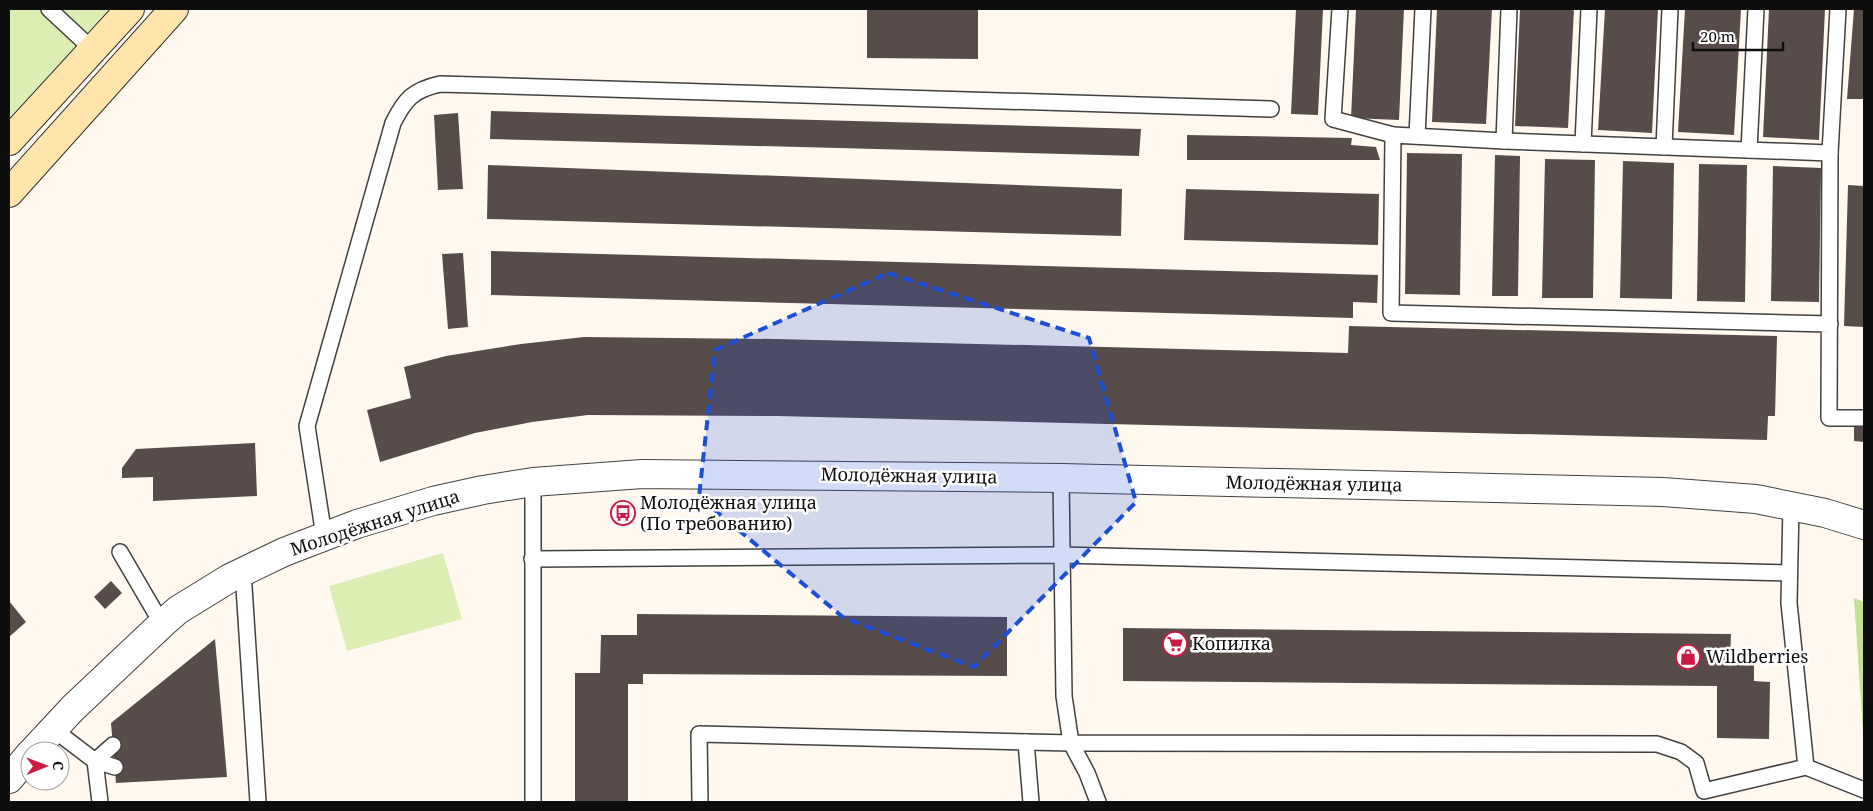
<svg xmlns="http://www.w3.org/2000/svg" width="1873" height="811" font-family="'Noto Serif',serif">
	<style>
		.green { fill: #ddeeb5 }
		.forest { fill: #c4e093 }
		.building { fill: #584c4a }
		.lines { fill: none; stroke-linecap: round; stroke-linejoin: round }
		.service-casing { stroke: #414141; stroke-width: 18 }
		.minor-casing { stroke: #414141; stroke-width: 30 }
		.secondary-casing { stroke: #303030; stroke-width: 30 }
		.service { stroke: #fff; stroke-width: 15 }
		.minor { stroke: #fff; stroke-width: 28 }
		.secondary { stroke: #ffe5ab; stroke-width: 28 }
		.marked { fill: #1d4ed8; fill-opacity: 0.2; stroke: #1d4ed8; stroke-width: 4; stroke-dasharray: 10 6; stroke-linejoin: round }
		.labels { text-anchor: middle; stroke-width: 5; stroke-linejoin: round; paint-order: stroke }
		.street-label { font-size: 18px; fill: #0e0e0e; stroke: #fff }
		.poi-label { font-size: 18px; fill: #0e0e0e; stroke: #fff; text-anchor: start }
	</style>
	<rect width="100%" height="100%" fill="#fff9f0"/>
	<!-- green -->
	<g class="green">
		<polygon points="9,9 111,9 9,120"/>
		<polygon points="443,553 462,619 347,651 329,586"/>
	</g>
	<!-- forest -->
	<polygon class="forest" points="1854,598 1864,602 1864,748"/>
	<!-- building -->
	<g class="building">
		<polygon points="867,9 978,9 978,59 867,58"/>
		<polygon points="1296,9 1323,9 1318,115 1291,114"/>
		<polygon points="1356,9 1404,9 1399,120 1351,118"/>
		<polygon points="1437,9 1492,9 1486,124 1432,122"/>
		<polygon points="1520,9 1574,9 1568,128 1515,126"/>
		<polygon points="1605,9 1658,9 1652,133 1598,130"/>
		<polygon points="1685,9 1741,9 1734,135 1678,132"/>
		<polygon points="1769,9 1825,9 1819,140 1763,137"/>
		<polygon points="1854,9 1864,9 1864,99 1847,99"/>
		<polygon points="491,111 1141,129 1139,156 490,139"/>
		<polygon points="458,113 463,189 438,190 434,115"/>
		<polygon points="1187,135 1352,138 1351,145 1376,147 1380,160 1187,160"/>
		<polygon points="1407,153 1462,154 1460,295 1405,294"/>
		<polygon points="1495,155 1520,156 1518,296 1492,296"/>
		<polygon points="1545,159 1595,160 1593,298 1542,298"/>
		<polygon points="1623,161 1674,163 1672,299 1620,298"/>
		<polygon points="1699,164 1747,165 1745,302 1697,301"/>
		<polygon points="488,165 1122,189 1121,236 487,219"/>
		<polygon points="1773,166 1821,168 1819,302 1771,301"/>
		<polygon points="1848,185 1864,186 1864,327 1844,326"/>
		<polygon points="1186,189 1379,194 1378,245 1184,240"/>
		<polygon points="491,251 1378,275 1377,303 1353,302 1353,318 491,295"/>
		<polygon points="463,253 468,327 448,329 442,254"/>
		<polygon points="1349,326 1777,336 1775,416 1768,416 1767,440 776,416 588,415 532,422 475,433 380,462 367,410 411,398 404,367 446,356 521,344 584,337 776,339 1348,353"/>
		<polygon points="1854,423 1864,423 1864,442 1854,441"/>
		<polygon points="255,443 257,496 153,501 153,477 122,478 122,468 136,449"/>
		<polygon points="111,581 122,593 105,609 94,597"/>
		<polygon points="9,601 26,622 9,637"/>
		<polygon points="637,614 1007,617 1007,676 643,674 643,684 628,684 628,802 575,802 575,673 600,673 601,635 637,635"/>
		<polygon points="1123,628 1731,634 1730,661 1754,662 1754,681 1770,682 1769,739 1717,738 1717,686 1123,681"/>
		<polygon points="215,639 227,777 116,783 111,723"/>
	</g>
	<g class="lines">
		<defs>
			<g id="service">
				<polyline points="49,9 93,50"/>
				<polyline points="1340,9 1333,119 1393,135"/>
				<polyline points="1417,136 1423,9"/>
				<polyline points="1504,141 1509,9"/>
				<polyline points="1583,144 1589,9"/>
				<polyline points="1664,147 1670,9"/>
				<polyline points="1749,150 1756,9"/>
				<polyline points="1830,153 1838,9"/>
				<polyline points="1830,324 1391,313 1393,135 1504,141 1830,153 1829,418 1864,418"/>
				<polyline points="1061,478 1064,696 1071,743 1087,773 1098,802"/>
				<path d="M324 536 307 426 393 123C405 99 413 90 440 84L1271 109"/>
				<polyline points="120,552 162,624"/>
				<polyline points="532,559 1061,555 1789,573"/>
				<polyline points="243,572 258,802"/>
				<polyline points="53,729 95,761 100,802"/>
				<polyline points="1026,742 1031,802"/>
				<polyline points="95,761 113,745"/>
				<polyline points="95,761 115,767"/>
				<polyline points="1806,767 1864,790"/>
				<polyline points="533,802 533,482"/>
				<polyline points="700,802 699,734 1071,743 1657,744 1681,752 1696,763 1704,791 1806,767 1789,603 1791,505"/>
			</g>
			<g id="minor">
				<polyline points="33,751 73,708 162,624 178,610 230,578 284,552 357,524 433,501 483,490 533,482 642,474 1061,478 1663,492 1756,499 1825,513 1864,525"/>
				<polyline points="9,779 30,754"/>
			</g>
			<g id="secondary">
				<polyline points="9,141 130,9"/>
				<polyline points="9,193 174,9"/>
			</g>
		</defs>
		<!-- service casing -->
		<use href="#service" class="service-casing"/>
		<!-- minor casing -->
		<use href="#minor" class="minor-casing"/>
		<!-- secondary casing -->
		<use href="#secondary" class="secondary-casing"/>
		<!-- service -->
		<use href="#service" class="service"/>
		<!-- minor -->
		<use href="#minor" class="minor"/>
		<!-- secondary -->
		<use href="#secondary" class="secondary"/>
	</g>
	<!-- marked area -->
	<path class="marked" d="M888 273 1089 338 1136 502 974 667 844 618 699 497 715 350Z"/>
	<!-- icons -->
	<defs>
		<symbol id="bus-ring" viewBox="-11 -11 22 22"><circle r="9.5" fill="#fff" stroke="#cc1944" stroke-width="1.5"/><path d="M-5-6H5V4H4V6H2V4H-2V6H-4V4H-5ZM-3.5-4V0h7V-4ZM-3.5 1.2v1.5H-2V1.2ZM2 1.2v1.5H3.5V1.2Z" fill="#cc1944"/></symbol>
		<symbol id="supermarket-ring" viewBox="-11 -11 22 22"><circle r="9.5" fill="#fff" stroke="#cc1944" stroke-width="1.5"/><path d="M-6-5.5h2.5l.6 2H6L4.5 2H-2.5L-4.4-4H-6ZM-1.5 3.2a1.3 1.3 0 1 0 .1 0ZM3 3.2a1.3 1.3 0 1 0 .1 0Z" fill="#cc1944"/></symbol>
		<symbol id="shop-ring" viewBox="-11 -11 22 22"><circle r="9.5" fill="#fff" stroke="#cc1944" stroke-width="1.5"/><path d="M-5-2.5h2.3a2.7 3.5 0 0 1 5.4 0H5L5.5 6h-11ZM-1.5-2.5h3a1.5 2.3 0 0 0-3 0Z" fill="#cc1944"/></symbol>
	</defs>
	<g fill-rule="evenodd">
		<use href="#bus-ring" x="609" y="499" width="28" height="28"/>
		<use href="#supermarket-ring" x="1161" y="630" width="28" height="28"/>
		<use href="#shop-ring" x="1674" y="643" width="28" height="28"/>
	</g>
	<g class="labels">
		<!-- street labels -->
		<g class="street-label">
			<text transform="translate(909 476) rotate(1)" y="6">Молодёжная улица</text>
			<text transform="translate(1314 484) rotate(1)" y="6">Молодёжная улица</text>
			<text transform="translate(375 523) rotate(-18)" y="6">Молодёжная улица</text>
		</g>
		<!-- poi labels -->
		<g class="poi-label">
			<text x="640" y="509">Молодёжная улица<tspan x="640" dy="21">(По требованию)</tspan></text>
			<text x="1192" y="650">Копилка</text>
			<text x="1706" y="663">Wildberries</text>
		</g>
	</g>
	<!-- border -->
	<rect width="1873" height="811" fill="none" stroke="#0e0e0e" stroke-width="20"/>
	<!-- north arrow -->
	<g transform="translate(45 766) rotate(89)"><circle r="24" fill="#ffffff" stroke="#9f9f9f"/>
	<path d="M0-4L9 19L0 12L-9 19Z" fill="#cc1944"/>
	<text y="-8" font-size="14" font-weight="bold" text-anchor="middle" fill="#0e0e0e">С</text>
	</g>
	<!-- scale -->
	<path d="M1693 42v8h90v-8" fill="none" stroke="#0e0e0e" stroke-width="2.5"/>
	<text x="1700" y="42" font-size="15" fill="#0e0e0e" stroke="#ffffff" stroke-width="4" paint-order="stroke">20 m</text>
</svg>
